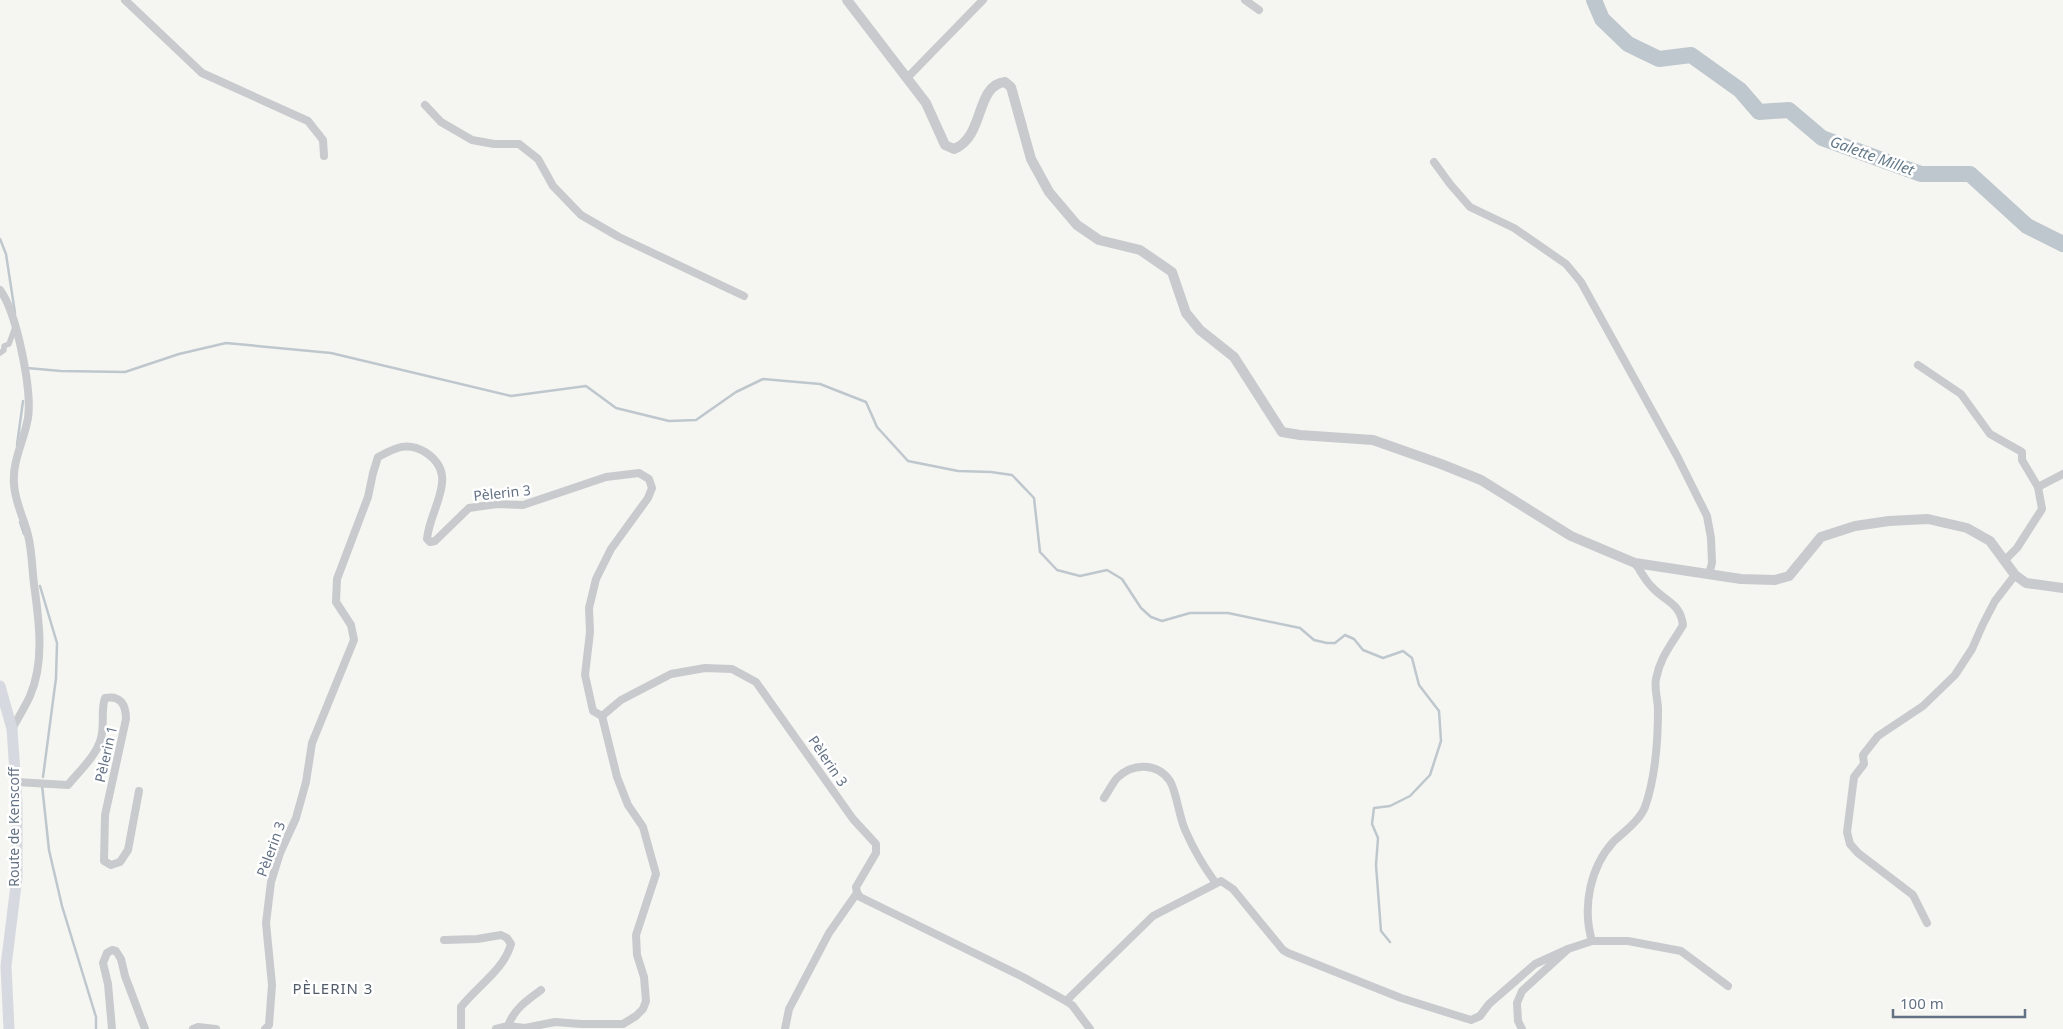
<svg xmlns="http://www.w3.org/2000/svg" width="2063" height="1029" font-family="'Noto Sans',sans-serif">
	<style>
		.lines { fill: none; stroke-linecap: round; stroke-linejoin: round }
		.stream { stroke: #bec7cd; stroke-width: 2.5 }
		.river { stroke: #bec7cd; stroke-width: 16 }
		.pedestrian { stroke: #c8cace; stroke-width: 5.5 }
		.minor { stroke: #c8cace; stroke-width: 8 }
		.tertiary { stroke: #c8cace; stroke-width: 10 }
		.secondary { stroke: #d6d9df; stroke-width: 11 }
		.labels { text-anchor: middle; stroke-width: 5; stroke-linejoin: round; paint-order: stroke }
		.street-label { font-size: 14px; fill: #637184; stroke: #fff }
		.water-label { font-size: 15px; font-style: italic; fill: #637988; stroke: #fff }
		.neighbourhood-label { font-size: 15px; letter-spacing: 1px; fill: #515b69; stroke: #fff }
	</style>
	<rect width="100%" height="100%" fill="#f5f6f1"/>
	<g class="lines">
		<!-- stream -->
		<g class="stream">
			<polyline points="0,239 6,254 15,313"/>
			<polyline points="27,368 61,371 125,372 179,354 226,343 331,353 511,396 586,386 616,408 669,421 696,420 736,392 763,379 820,384 866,402 877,427 908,461 958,471 991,472 1012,475 1034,498 1040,552 1057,570 1080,576 1107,570 1122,579 1141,608 1151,617 1162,621 1190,613 1228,613 1300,628 1314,640 1327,643 1335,643 1345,635 1354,639 1363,650 1383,658 1403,651 1412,658 1419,685 1439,711 1441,741 1430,775 1410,796 1390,806 1374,808 1372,824 1378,838 1376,865 1381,931 1390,942"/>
			<polyline points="17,445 23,401"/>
			<polyline points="20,522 24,534"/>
			<polyline points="40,586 57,643 56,678 43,777"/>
			<polyline points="42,785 49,850 62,906 96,1017 96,1029"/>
		</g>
		<!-- river -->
		<polyline class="river" points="1594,0 1602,19 1628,44 1659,59 1691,55 1740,90 1759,112 1789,110 1822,138 1921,174 1970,174 2027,226 2063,244"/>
		<!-- pedestrian -->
		<polyline class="pedestrian" points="0,353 4,350 4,346 9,344 15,327"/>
		<!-- minor -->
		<g class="minor">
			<polyline points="125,0 202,73 308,121 323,140 324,156"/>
			<polyline points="1245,0 1259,10"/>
			<polyline points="907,78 983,0"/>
			<polyline points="425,105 441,122 472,140 494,144 519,144 538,159 553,186 581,215 619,237 744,296"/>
			<polyline points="1434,162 1450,184 1470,207 1514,228 1566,264 1581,282 1677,456 1707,516 1711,538 1712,563 1709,574"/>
			<path d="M0 290C17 313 32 390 28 418 24 441 12 461 14 484 15 503 24 518 28 535 32 551 32 568 34 584 39 621 45 661 30 696 25 707 18 718 12 729"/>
			<polyline points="1918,365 1961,394 1990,434 2022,452 2022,460 2038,487 2042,509 2017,548 2005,560"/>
			<polyline points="2038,487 2063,474"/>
			<path d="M16 782 68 785C80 770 100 753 102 733 104 721 101 710 105 698 120 695 126 704 126 719L105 815 104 861 111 865 120 862 128 850 139 791"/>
			<path d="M1104 798C1108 792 1112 784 1117 778 1132 763 1157 762 1170 781 1177 793 1179 818 1186 832 1194 850 1204 867 1215 882"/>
			<polyline points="857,893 860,897 1023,977 1066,1001 1072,1005 1090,1029"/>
			<polyline points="1927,923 1913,895 1858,853 1850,844 1847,832 1854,777 1864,764 1863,755 1878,736 1923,706 1955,675 1972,649 1983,624 1995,601 2015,575"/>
			<path d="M444 940 477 939 501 935 507 938 511 944C504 970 477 986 461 1007V1029"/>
			<polyline points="1592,941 1628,941 1681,951 1728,986"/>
			<polyline points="1066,1001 1153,916 1221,881 1233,889 1283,950 1288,953 1401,998 1471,1020 1480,1016 1489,1004 1535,964 1568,949"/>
			<path d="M508 1026C514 1009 527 1000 541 990"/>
			<polyline points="112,1029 108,984 103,963 107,953 112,950 116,951 121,959 125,976 145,1029"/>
			<polyline points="193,1029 198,1027 216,1029"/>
			<path d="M265 1029 269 1025 272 985 266 923 271 882 280 853 296 818 306 782 312 743 354 640 351 625 336 602 337 579 368 497 373 473 378 457C395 448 407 441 425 452 461 475 430 507 427 539L430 542 435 541 469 508 497 504 523 505 606 477 639 473 649 479 652 488 648 498 611 549 596 579 589 608 590 632 585 675 593 711 602 716 621 700 671 674 705 668 732 669 756 682 853 819 876 844V853L856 887 857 893"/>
			<polyline points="496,1029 508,1026 525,1028 555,1022 581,1024 623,1024 636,1016 643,1009 646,1001 644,977 637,955 636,935 656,874 643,827 628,805 617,777 602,716"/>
			<polyline points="785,1029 789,1009 829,933 857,893"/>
			<path d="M1522 1029 1518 1021 1517 1003 1522 991 1568 949 1592 941C1582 907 1590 867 1614 841 1624 832 1640 820 1645 807 1656 776 1658 742 1658 709 1658 700 1654 689 1656 679 1660 657 1672 644 1683 625 1680 602 1665 602 1651 586 1645 580 1640 570 1635 563"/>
		</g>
		<!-- tertiary -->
		<path class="tertiary" d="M847 0 926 103 945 145 954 149C985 137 975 85 1005 82L1011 87 1031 159 1049 192 1077 225 1099 240 1140 250 1172 272 1186 313 1200 330 1234 357 1282 432 1300 435 1373 440 1441 464 1481 480 1571 536 1635 563 1741 579 1775 580 1789 576 1821 537 1855 526 1889 521 1928 519 1967 528 1990 541 2015 575 2026 583 2063 588"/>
		<!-- secondary -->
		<polyline class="secondary" points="0,686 12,729 17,803 17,877 6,966 9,1029"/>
	</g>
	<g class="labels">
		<!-- street labels -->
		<g class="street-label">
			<text transform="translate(502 493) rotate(-6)" y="5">Pèlerin 3</text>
			<text transform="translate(106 754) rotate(-77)" y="5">Pèlerin 1</text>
			<text transform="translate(828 761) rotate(56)" y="5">Pèlerin 3</text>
			<text transform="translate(14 827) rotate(-90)" y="5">Route de Kenscoff</text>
			<text transform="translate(271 849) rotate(-70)" y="5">Pèlerin 3</text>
		</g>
		<!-- water labels -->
		<g class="water-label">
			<text transform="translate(1872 156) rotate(20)" y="5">Galette Millet</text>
		</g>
		<!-- neighbourhood labels -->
		<g class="neighbourhood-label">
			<text x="333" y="994">PÈLERIN 3</text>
		</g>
	</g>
	<!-- scale -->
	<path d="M1893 1009v8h132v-8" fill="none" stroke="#637184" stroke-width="2.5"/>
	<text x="1900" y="1009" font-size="15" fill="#637184" stroke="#ffffff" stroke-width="4" paint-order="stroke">100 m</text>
</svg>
